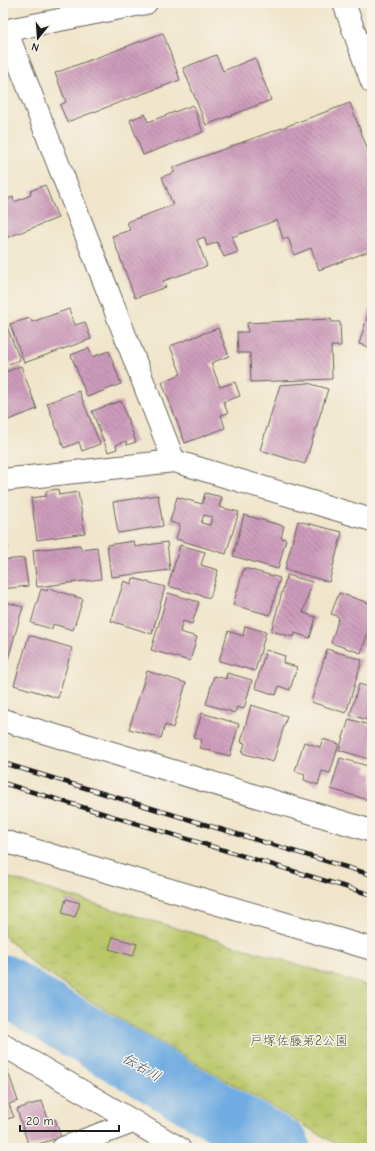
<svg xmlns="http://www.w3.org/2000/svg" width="375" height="1151" font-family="'Comic Neue','Klee One',sans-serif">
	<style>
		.grass { fill: url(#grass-tufts); stroke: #6a7242 }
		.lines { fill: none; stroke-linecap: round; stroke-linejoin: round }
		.river { stroke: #6face1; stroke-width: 59 }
		.building { fill: url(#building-back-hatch); fill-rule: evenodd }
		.street-casing { stroke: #666259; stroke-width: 24 }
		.secondary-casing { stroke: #666259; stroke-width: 24 }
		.street { stroke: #fff; stroke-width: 22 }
		.secondary { stroke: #fff; stroke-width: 22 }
		.rail-casing { stroke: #1c1c1c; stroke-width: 4.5 }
		.rail { stroke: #f7f3e8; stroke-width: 3; stroke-dasharray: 9; stroke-linecap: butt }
		.labels { text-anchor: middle; stroke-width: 3; stroke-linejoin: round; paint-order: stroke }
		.park-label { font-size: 13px; fill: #535837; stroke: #f7f3e8 }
		.water-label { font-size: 14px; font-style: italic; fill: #3d566b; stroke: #f7f3e8 }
	</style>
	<defs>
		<pattern id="grass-tufts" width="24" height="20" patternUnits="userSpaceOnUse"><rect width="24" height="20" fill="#b9c769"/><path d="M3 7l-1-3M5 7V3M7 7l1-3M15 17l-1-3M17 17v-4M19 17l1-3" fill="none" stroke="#9eaa5a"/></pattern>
		<pattern id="building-back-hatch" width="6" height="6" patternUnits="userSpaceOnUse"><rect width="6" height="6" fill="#cd9cbb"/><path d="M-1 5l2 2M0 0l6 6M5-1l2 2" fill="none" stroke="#a67e97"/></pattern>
	</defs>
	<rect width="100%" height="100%" fill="#f7f3e8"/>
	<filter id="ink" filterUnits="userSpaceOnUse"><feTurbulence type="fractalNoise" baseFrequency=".025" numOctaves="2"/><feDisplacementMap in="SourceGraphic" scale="8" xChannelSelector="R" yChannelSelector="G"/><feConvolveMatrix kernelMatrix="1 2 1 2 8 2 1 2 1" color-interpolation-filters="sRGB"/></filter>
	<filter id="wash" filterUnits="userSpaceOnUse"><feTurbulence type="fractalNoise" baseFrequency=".012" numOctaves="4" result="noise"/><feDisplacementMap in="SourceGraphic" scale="16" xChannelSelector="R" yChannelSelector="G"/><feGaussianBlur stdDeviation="0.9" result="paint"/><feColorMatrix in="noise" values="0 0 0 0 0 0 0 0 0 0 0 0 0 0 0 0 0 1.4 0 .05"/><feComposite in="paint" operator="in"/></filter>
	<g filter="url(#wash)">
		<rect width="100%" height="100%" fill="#f0e5ca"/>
		<!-- grass -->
		<polygon class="grass" points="3,876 372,987 372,1148 343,1148 128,1024 66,986 36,966 3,935"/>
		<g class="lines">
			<!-- river -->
			<polyline class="river" points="3,984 37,1006 281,1148"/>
		</g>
		<g id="blocks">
			<!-- building -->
			<g class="building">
				<polygon points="163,33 180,80 67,122 60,105 66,102 55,73"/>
				<polygon points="216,55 223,71 255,58 271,100 206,125 183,68"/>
				<polygon points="350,103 372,161 372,250 319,270 311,248 294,255 288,237 283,239 277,220 232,237 238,252 224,257 217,242 207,246 204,237 197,240 207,266 163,281 166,287 135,298 112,236 130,230 127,222 173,205 162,177 175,172 172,168"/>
				<polygon points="193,105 203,132 143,155 130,120 145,114 148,122"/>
				<polygon points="45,185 58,218 3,239 3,201 13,197 14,202 31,195 30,191"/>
				<polygon points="372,301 372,348 359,344"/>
				<polygon points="69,309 75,325 85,322 91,339 24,363 10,324 30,318 32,322"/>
				<polygon points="331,319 332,322 340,322 341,346 331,346 332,379 251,382 250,353 238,353 237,332 248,332 247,323"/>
				<polygon points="6,324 20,360 3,366 3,325"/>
				<polygon points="218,328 229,356 211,363 220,387 235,382 240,396 223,402 228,413 221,415 225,428 185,443 162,382 181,374 170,346"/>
				<polygon points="89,348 92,357 109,351 121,384 87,397 71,355"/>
				<polygon points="21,366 37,409 3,422 3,373"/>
				<polygon points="308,383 328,389 305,464 260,450 280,385"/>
				<polygon points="79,391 100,444 82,451 79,442 64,448 47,403"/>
				<polygon points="121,401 136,442 127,445 126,441 116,445 117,449 108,452 92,411"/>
				<polygon points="58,489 59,495 78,492 85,533 37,540 31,498 46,496 46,491"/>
				<path d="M205 493 222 497 219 507 239 512 226 554 176 539 180 525 170 522 177 497 202 504ZM204 515 212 517 210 525 201 523Z"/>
				<polygon points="158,495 163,526 118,533 113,502"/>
				<polygon points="244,515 284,526 281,538 286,539 278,569 233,556"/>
				<polygon points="298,521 342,532 329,582 285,569"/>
				<polygon points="3,522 7,548 3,549"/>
				<polygon points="134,541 135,547 167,542 170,570 111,577 107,545"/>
				<polygon points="80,545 81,549 97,547 101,579 37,587 33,550"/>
				<polygon points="180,545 205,552 201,565 218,570 210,598 168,586"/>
				<polygon points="24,558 28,586 3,589 3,560"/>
				<polygon points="244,568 280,578 270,615 233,605"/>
				<polygon points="287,575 312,582 303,613 316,617 310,638 295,633 294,637 271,631"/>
				<polygon points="133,578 165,587 152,634 111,621 124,581 132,584"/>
				<polygon points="48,588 83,599 73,630 53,624 52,629 31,623 41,589 47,591"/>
				<polygon points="168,593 199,602 192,624 183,621 180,632 197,637 190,661 151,650"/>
				<polygon points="339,593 372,604 372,621 361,653 331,643 339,617 331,614"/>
				<polygon points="3,601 23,607 3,676"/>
				<polygon points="245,626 266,632 255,671 219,661 228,631 243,636"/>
				<polygon points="29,635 72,648 58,698 14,685"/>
				<polygon points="327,649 362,660 346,713 311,702"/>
				<polygon points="266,650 285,656 283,663 297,667 290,690 279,686 276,695 255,688"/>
				<polygon points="147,671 186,683 173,728 165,725 161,738 129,729"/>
				<polygon points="227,673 252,680 244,709 237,707 235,713 206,704 214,676 226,679"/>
				<polygon points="359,684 372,688 372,721 350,715"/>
				<polygon points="251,705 287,716 273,762 242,753 245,743 241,742"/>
				<polygon points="202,713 239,724 230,756 200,748 202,740 194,738"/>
				<polygon points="349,719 372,726 372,760 339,750"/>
				<polygon points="323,739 339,744 330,773 322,771 318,785 304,780 305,774 295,771 304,742 320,747"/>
				<polygon points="340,758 368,766 366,772 372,774 372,801 331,789"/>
				<polygon points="66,899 80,903 75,917 62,913"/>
				<polygon points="113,937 137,944 133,956 109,949"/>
				<polygon points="6,1066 18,1101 9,1104 14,1117 3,1120 3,1067"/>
				<polygon points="42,1101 49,1122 55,1119 61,1137 29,1147 17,1109"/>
			</g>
		</g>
	</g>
	<g filter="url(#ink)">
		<use href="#blocks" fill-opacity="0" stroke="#666259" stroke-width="1"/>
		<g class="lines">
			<defs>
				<g id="street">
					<polyline points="6,30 174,461"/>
					<polyline points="3,31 146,3"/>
					<polyline points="3,480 174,461 372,520"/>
					<polyline points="3,720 372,831"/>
					<polyline points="3,1045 179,1148"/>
					<polyline points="63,1148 133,1122"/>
				</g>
				<g id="secondary">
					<polyline points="344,3 372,82"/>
					<polyline points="3,841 372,949"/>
				</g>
			</defs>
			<!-- street casing -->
			<use href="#street" class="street-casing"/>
			<!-- secondary casing -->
			<use href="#secondary" class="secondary-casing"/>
			<!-- street -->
			<use href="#street" class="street"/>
			<!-- secondary -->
			<use href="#secondary" class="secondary"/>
			<defs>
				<g id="rail">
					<polyline points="3,763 372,875"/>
					<polyline points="3,783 372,895"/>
				</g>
			</defs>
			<!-- rail casing -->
			<use href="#rail" class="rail-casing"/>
			<!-- rail -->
			<use href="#rail" class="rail"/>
		</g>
	</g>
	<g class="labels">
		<!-- park labels -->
		<g class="park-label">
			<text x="299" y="1045">戸塚佐藤第2公園</text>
		</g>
		<!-- water labels -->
		<g class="water-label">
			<text transform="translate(142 1067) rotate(30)" y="5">伝右川</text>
		</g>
	</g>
	<!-- margin -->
	<rect width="375" height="1151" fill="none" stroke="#f7f3e8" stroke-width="16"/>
	<!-- north arrow -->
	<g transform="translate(38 38) rotate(197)" stroke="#f7f3e8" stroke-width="3" paint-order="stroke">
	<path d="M0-3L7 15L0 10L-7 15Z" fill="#1c1c1c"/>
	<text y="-6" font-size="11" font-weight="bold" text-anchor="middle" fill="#1c1c1c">N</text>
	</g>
	<!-- scale -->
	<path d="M20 1125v6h99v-6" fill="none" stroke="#1c1c1c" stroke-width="2"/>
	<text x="26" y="1125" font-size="12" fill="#1c1c1c" stroke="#f7f3e8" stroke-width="3" paint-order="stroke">20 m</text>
</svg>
